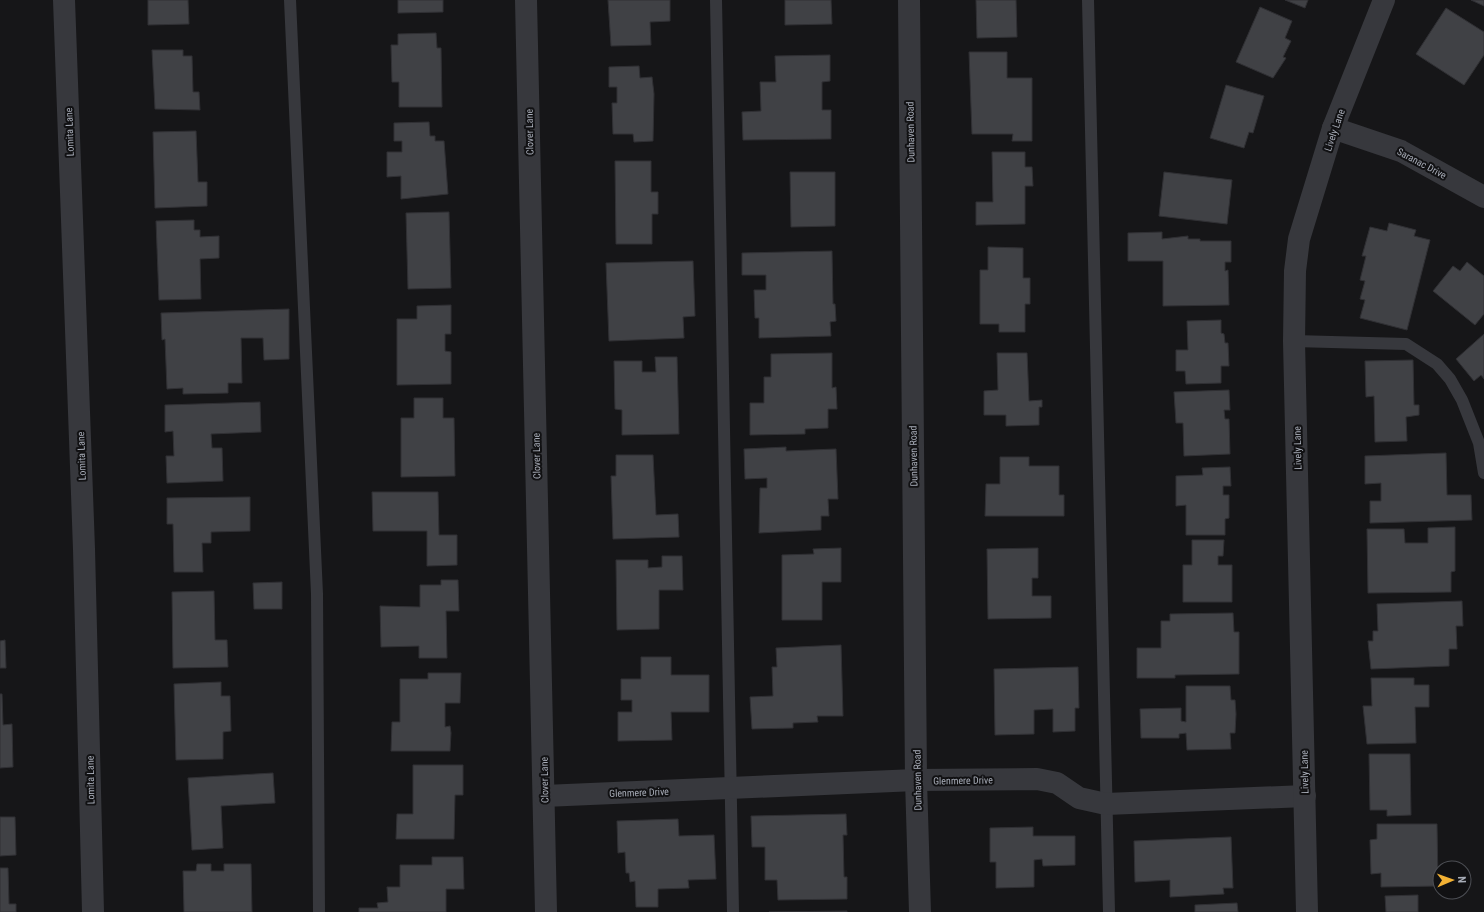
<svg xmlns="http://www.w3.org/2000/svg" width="1484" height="912" font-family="'Roboto Condensed',sans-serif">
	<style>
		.building { fill: #404145; stroke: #303034 }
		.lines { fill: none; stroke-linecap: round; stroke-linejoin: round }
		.service { stroke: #37383d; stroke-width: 12 }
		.minor { stroke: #37383d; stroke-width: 22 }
		.labels { text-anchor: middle; stroke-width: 4; stroke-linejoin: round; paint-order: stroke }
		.street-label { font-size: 10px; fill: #a8adb8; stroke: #111113 }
	</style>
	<rect width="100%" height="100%" fill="#161618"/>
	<!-- building -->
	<g class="building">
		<polygon points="148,0 188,0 189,24 148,25"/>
		<polygon points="398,0 443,0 443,12 398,13"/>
		<polygon points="608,0 670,0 670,21 650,22 651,45 611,46"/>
		<polygon points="785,0 831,0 832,24 785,25"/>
		<polygon points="976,0 1016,0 1017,37 977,38"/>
		<polygon points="1285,0 1308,0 1305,8"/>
		<polygon points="1471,0 1484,0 1484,6"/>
		<polygon points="1260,7 1292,21 1285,38 1291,41 1283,57 1286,58 1273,78 1236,62"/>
		<polygon points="1446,8 1484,32 1484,55 1464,85 1416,54"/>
		<polygon points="436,33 437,48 441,48 442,107 399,107 399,82 392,82 391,45 398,45 398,34"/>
		<polygon points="152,50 183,50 183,56 192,56 193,92 199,92 200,110 155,109"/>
		<polygon points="969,52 1007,52 1007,78 1032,78 1032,141 1012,141 1013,134 972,134"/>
		<polygon points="830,55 830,81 822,82 822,110 831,110 831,139 743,140 742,112 761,111 760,82 776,82 775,56"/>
		<polygon points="639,66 640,78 652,77 654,94 653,141 634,142 633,134 613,134 612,103 617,103 617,87 609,87 609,67"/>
		<polygon points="1226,85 1264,96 1253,133 1249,132 1244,148 1210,138"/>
		<polygon points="429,122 430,136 435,136 435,141 444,141 448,194 401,199 401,176 387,177 387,152 402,152 402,141 394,141 394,123"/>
		<polygon points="196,131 198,182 207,182 207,206 155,208 153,132"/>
		<polygon points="992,152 1025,152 1025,167 1032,167 1033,186 1025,186 1025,224 976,225 976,202 993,202"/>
		<polygon points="615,161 651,161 651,192 658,192 658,214 652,214 652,244 616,244"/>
		<polygon points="790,172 835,172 835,226 791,227"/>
		<polygon points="1164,172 1232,180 1227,224 1159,216"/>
		<polygon points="449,212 451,288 408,289 406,213"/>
		<polygon points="194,220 194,230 200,230 200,237 219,236 219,258 200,259 201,299 159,300 156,221"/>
		<polygon points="1389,223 1416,230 1414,236 1430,240 1407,330 1360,318 1365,300 1360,299 1365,281 1360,280 1366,256 1362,256 1370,227 1387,231"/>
		<polygon points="1162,232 1162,239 1188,236 1188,239 1200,239 1200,241 1231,241 1231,262 1225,262 1225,271 1228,270 1229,305 1163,306 1163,261 1128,261 1128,233"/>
		<polygon points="988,247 1023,248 1023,278 1030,278 1030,304 1025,304 1025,332 999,332 999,324 980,324 980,270 988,270"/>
		<polygon points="832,251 833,304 835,304 836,321 830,322 831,336 759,338 759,318 755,318 754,290 766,290 766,275 742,275 742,253"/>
		<polygon points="693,261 695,316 683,317 684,338 609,341 606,263"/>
		<polygon points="1467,262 1484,276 1484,314 1475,325 1433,291 1453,266 1460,271"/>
		<polygon points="451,305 451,334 445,334 445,351 451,352 451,384 397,385 397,319 417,319 417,306"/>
		<polygon points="289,309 289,359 264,360 263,338 241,338 242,383 228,383 228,393 183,394 183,388 167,389 165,339 162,340 161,313"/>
		<polygon points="1221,320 1221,333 1224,334 1225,343 1228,343 1229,366 1221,366 1221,383 1186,384 1185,371 1176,371 1176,350 1188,350 1187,321"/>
		<polygon points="1484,334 1484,379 1481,375 1474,381 1456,359"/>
		<polygon points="832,353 832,388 836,387 837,409 828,409 828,428 805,429 805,434 750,435 750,403 764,403 764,377 771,377 771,354"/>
		<polygon points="997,353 1027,353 1029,401 1042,400 1042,407 1039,407 1039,425 1006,426 1006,415 984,415 984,391 998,390"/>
		<polygon points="655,357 677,357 679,434 622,435 622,410 615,409 614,361 642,361 642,372 656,372"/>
		<polygon points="1413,360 1414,405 1419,405 1419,415 1406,417 1407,441 1375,442 1374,396 1366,397 1365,361"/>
		<polygon points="1229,390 1230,410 1224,410 1225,419 1229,419 1230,454 1184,456 1183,423 1176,423 1174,392"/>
		<polygon points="414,398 443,398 443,418 454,418 455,476 401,477 401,418 414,418"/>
		<polygon points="260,402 261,432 211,434 212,448 222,448 223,481 167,483 166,456 174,456 173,431 165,432 165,405"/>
		<polygon points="786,447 786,451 836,449 838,499 828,499 829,516 821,516 821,530 759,533 760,488 767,488 767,478 745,479 744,449"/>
		<polygon points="1446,453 1447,495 1471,495 1472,520 1370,523 1370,501 1381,501 1381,483 1365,484 1365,456"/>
		<polygon points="616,455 653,455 656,515 678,514 679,537 613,539 611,476 616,476"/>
		<polygon points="1000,457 1029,457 1029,466 1059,466 1059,495 1064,495 1064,516 985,516 986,484 1000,484"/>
		<polygon points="1230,467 1231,486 1223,486 1223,495 1229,495 1229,518 1225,519 1225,535 1186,535 1186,505 1176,506 1176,476 1203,475 1202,468"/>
		<polygon points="372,492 438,492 439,535 457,535 457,565 427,566 427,531 373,531"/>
		<polygon points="250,497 250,531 211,532 211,543 202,543 203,572 174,572 173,524 167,524 167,498"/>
		<polygon points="1455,527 1455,571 1451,572 1451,592 1368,593 1367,529 1404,529 1405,543 1428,543 1428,528"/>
		<polygon points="1192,540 1224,540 1223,556 1218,556 1218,565 1232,565 1232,602 1183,602 1183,565 1192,565"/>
		<polygon points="841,548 841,582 822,582 822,620 782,620 782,555 814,554 813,549"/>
		<polygon points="1038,548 1038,578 1032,578 1032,596 1051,596 1051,618 988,619 987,549"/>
		<polygon points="662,556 682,556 683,590 659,590 659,629 617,630 616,560 648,560 648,568 662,567"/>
		<polygon points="441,580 458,580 459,611 446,611 447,658 419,658 419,646 381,647 380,606 420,607 420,585 441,585"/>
		<polygon points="282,582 282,609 254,609 253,583"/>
		<polygon points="214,591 215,640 227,640 228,667 173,668 172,592"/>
		<polygon points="1462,601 1463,626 1456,626 1457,649 1449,649 1449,666 1371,669 1368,641 1373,641 1373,631 1378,631 1377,604"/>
		<polygon points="1233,613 1234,632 1239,632 1239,674 1175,675 1175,678 1137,678 1137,648 1161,648 1161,621 1170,621 1170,614"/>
		<polygon points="5,640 6,668 0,668 0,641"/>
		<polygon points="841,645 843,716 817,716 818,722 793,723 793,728 752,729 750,697 773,696 772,667 777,667 776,648"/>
		<polygon points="641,657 671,657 671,675 709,675 709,712 671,712 672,740 618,741 618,712 632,712 632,700 621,700 621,679 641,679"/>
		<polygon points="1078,667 1079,708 1075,708 1075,731 1053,732 1053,709 1034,710 1034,734 995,735 994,669"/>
		<polygon points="428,673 461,673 460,703 445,703 445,727 450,726 451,733 450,751 391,751 392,722 400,722 400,679 428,679"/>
		<polygon points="1371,678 1414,678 1414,685 1429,685 1429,707 1415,707 1416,743 1367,744 1363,706 1372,706"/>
		<polygon points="221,682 221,696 230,696 231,731 223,732 223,759 176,760 174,684"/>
		<polygon points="1186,686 1230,686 1231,700 1235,700 1236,714 1235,733 1230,733 1231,749 1187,750 1186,733 1179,734 1179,738 1141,738 1140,709 1181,708 1181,721 1186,722"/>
		<polygon points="0,694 2,694 3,725 12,724 13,767 0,768"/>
		<polygon points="1369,754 1410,754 1411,815 1387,816 1387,810 1370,810"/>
		<polygon points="413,765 463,765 463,795 455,795 454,839 396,839 397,814 413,814"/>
		<polygon points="273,773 275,803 221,806 223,848 192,850 188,778"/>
		<polygon points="846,814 847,835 843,835 844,877 847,877 847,899 778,900 777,880 765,880 765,847 752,847 751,816"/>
		<polygon points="0,817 15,817 16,855 0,856"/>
		<polygon points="678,819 679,836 714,835 716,879 688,880 689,888 658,889 658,907 636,907 635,881 630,882 629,873 626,873 625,852 618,853 617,821"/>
		<polygon points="1377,824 1437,824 1438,886 1381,887 1381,873 1371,874 1370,840 1377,839"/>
		<polygon points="1033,827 1033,836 1075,836 1075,865 1043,866 1042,859 1034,860 1034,887 996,888 996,862 990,862 990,828"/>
		<polygon points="1231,837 1233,888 1223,888 1224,894 1170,897 1170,880 1135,882 1134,841"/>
		<polygon points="432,857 463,857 464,889 446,889 446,912 359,912 359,908 378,908 377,903 388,902 387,887 400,887 400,865 432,865"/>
		<polygon points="197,864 211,864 211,871 224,871 224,864 251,864 252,912 184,912 183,871 196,871"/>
		<polygon points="0,868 8,868 9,904 16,904 16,912 0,912"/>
		<polygon points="1418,895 1418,912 1386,912 1385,896"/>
		<polygon points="1237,903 1238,912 1195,912 1195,905"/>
		<polygon points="847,911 847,912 769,912"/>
	</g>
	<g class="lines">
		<!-- service -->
		<g class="service">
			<polyline points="290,0 317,594 319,912"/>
			<polyline points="716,0 733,912"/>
			<polyline points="1088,0 1109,912"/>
			<polyline points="1294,341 1406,344 1437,364 1450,379 1462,400 1479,443 1484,473"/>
		</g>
		<!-- minor -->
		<g class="minor">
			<polyline points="64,0 84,549 93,912"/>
			<polyline points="526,0 546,912"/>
			<polyline points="909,0 916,780 920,912"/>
			<polyline points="1333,128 1401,151 1484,197"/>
			<polyline points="544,796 916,780 1037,779 1057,783 1079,798 1106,804 1305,796"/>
			<polyline points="1307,912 1294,341 1295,271 1299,239 1333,128 1384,0"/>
		</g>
	</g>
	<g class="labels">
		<!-- street labels -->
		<g class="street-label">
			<text transform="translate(1334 130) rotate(-71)" y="4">Lively Lane</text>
			<text transform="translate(69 132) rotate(-92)" y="4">Lomita Lane</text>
			<text transform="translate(529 132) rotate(-91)" y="4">Clover Lane</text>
			<text transform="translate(910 132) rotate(-91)" y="4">Dunhaven Road</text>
			<text transform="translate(1422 163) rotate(28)" y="4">Saranac Drive</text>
			<text transform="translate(1297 448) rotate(-91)" y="4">Lively Lane</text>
			<text transform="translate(81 456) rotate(-92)" y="4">Lomita Lane</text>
			<text transform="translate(536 456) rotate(-91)" y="4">Clover Lane</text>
			<text transform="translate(913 456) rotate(-91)" y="4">Dunhaven Road</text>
			<text transform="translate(1304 772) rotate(-91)" y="4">Lively Lane</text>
			<text transform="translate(90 780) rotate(-91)" y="4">Lomita Lane</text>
			<text transform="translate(544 780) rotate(-91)" y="4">Clover Lane</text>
			<text transform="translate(917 780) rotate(-91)" y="4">Dunhaven Road</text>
			<text transform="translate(963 780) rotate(-1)" y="4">Glenmere Drive</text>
			<text transform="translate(639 792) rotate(-2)" y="4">Glenmere Drive</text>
		</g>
	</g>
	<!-- north arrow -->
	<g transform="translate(1452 880) rotate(88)"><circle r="19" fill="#111113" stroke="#4d4f55"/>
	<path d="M0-3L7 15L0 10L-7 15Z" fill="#f2b134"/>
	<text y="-6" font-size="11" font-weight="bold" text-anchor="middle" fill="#a8adb8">N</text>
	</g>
</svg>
